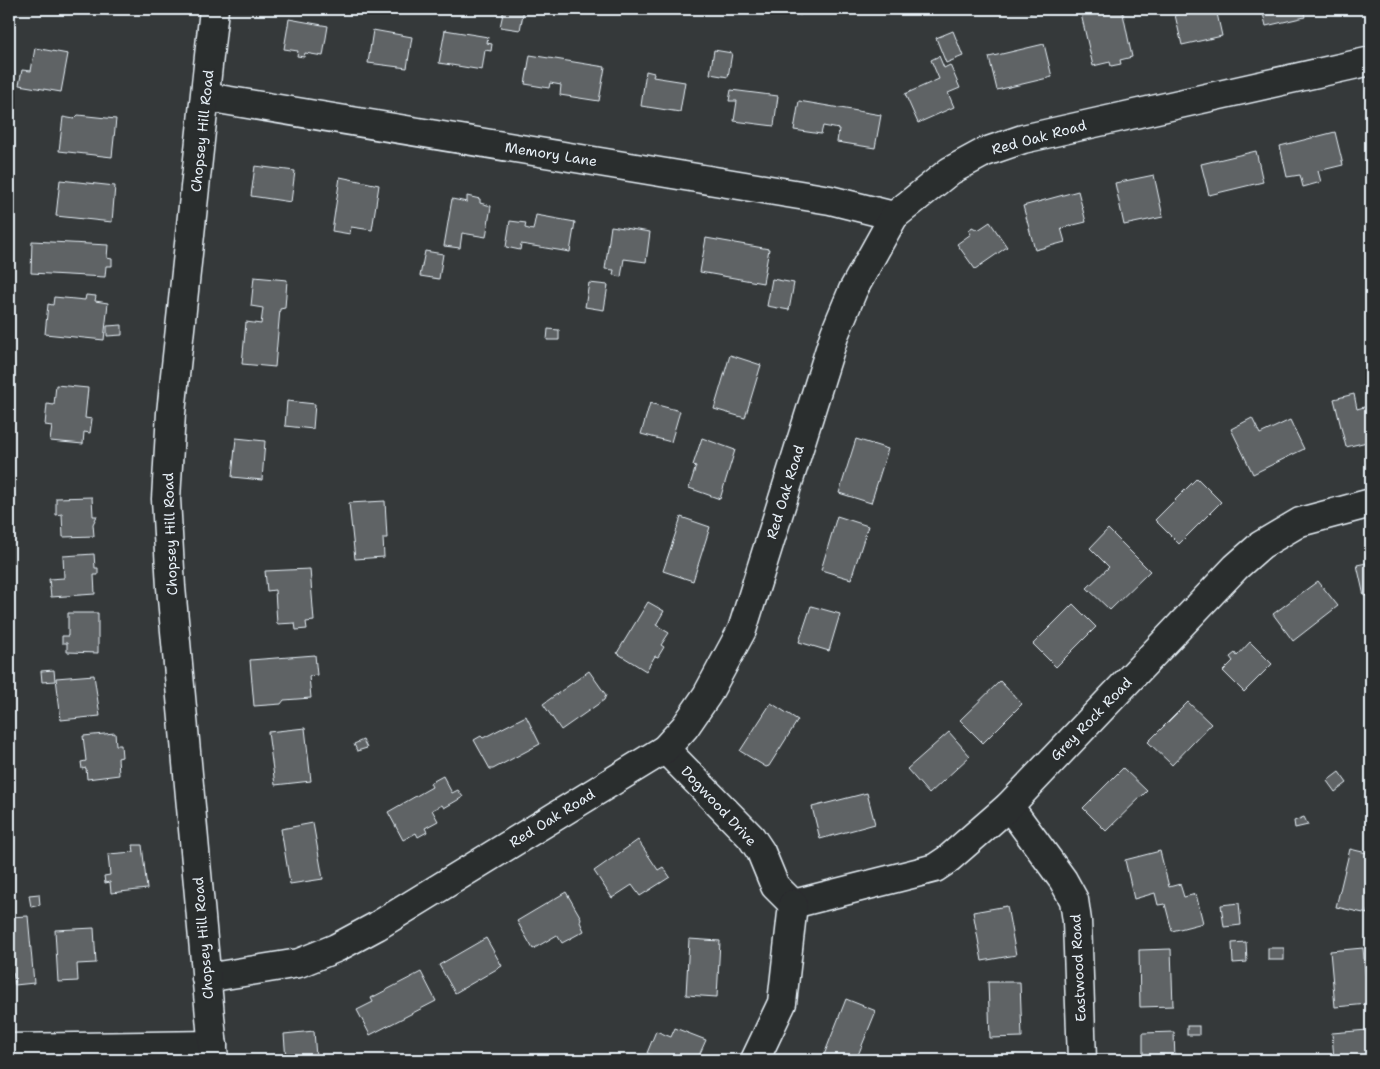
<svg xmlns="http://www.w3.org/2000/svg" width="1380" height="1069" font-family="'Shantell Sans',sans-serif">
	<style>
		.building { fill: #5f6365; stroke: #e8f1f8 }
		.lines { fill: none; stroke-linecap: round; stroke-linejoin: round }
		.street-casing { stroke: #e8f1f8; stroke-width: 31 }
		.secondary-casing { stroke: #e8f1f8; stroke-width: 31 }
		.street { stroke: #2a2d2e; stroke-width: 28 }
		.secondary { stroke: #2a2d2e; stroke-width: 28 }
		.labels { text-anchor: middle; stroke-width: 4.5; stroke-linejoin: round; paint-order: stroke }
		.street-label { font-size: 14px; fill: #e8f1f8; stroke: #2a2d2e }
	</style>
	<rect width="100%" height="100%" fill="#35393a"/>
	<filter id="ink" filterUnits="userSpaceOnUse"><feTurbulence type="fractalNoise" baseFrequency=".02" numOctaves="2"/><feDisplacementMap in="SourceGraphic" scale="10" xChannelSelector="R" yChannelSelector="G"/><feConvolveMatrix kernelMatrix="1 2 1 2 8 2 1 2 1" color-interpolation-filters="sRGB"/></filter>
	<g filter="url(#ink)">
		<!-- building -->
		<g class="building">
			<polygon points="77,9 111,9 110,15 77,11"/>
			<polygon points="504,9 524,9 520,30 500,27"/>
			<polygon points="778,9 803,9 801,15 777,11"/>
			<polygon points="1029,9 1048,9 1030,13"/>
			<polygon points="1105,9 1122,9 1132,57 1120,60 1121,64 1111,66 1110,62 1093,66 1081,14"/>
			<polygon points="1205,9 1216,9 1222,36 1182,45 1175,15"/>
			<polygon points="1262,9 1303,9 1305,17 1266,26"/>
			<polygon points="289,19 328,26 323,56 305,53 304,57 297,56 298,51 284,49"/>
			<polygon points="373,30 412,37 407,68 368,63"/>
			<polygon points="445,30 488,37 487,43 492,44 491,51 485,50 482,70 439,63"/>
			<polygon points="953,31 963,56 946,63 936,38"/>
			<polygon points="1044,44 1052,77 997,90 989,57"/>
			<polygon points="35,48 68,54 61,92 19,85 22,70 31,71"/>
			<polygon points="714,50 732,53 728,77 710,74"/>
			<polygon points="530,55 605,67 599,101 560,95 561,85 550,83 549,88 525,84"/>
			<polygon points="939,56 944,68 950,65 960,88 948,93 954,107 918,123 905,94 939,79 931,60"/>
			<polygon points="646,71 654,73 653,77 685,82 680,112 641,106"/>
			<polygon points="731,90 778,96 774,126 734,121 737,101 729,101"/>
			<polygon points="799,101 881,115 875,148 837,142 839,129 823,126 821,134 794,130"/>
			<polygon points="78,115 116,119 112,157 59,151 63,117 74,119"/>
			<polygon points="1335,132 1343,165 1318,171 1321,182 1303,187 1300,175 1287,177 1280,146"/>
			<polygon points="1256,151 1263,182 1209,195 1201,164"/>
			<polygon points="255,166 295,171 291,202 251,196"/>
			<polygon points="1154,175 1163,217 1124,225 1115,183"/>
			<polygon points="340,177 379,185 372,230 351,227 350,234 332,231"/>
			<polygon points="60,180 115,186 112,222 56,216"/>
			<polygon points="1078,191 1086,222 1061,228 1065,242 1035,250 1023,206"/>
			<polygon points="467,196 480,199 480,203 491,206 486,237 462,233 460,248 444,246 452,199 467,202"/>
			<polygon points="536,215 575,222 570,252 521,244 520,250 506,247 510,221 526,223 525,228 533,230"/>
			<polygon points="990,222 1007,247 975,269 957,244 971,234 969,231 972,227 978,230"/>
			<polygon points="611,226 650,232 646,262 624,259 621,277 613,275 614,270 605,269"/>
			<polygon points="706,238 769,249 763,283 700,272"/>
			<polygon points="32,241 108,245 107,258 112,259 112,266 106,266 105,277 31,273"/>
			<polygon points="425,251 443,254 439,279 420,276"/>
			<polygon points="254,277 287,280 285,308 280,309 275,367 242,364 246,322 261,324 263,308 251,306"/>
			<polygon points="772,279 794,283 789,310 767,306"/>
			<polygon points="589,283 608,285 604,310 585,307"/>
			<polygon points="86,295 96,296 95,301 108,303 104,340 45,334 48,304 53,305 54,297 85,300"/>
			<polygon points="122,325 122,335 107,336 107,326"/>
			<polygon points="548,329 559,330 559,340 547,340"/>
			<polygon points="730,355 761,365 745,418 714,409"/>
			<polygon points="56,385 88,388 85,418 92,419 90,433 84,432 83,444 50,441 52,426 45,425 47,404 54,405"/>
			<polygon points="1354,394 1357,409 1371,405 1371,441 1346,447 1334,399"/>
			<polygon points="287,401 315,404 313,429 285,426"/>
			<polygon points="650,403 680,411 671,442 641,434"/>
			<polygon points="1252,418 1260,434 1290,420 1304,449 1253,474 1231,429"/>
			<polygon points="236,438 265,441 262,480 232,477"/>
			<polygon points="702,438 735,450 720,499 689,488 696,466 693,465"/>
			<polygon points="856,439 888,449 871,503 839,493"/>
			<polygon points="1197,478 1221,502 1179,544 1155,520"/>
			<polygon points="92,497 93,516 97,516 93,524 94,536 63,537 62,514 56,515 56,498"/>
			<polygon points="385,501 387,538 383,538 384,557 355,559 349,503"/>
			<polygon points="837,516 868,526 851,579 821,570"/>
			<polygon points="681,517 710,527 693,581 663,571"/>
			<polygon points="1108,529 1150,571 1110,610 1087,588 1109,567 1090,548"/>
			<polygon points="94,554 95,568 98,568 98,575 94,575 95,594 51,597 49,579 64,578 63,556"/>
			<polygon points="1371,562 1371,595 1364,596 1357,565"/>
			<polygon points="310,569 314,621 306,622 307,629 296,630 295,623 277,624 275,590 267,591 265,571"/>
			<polygon points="1318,581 1338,606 1293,641 1273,614"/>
			<polygon points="648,602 664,611 656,625 669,633 661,645 664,647 658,657 655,656 646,671 617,653"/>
			<polygon points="1073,604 1096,627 1056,667 1033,644"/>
			<polygon points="811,606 840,614 829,651 799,642"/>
			<polygon points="68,613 98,613 98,653 67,652 67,643 62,643 62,636 68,636"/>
			<polygon points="1250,642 1272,664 1244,692 1223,671 1233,661 1230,657 1235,653 1237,656"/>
			<polygon points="315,655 317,675 309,676 311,698 284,700 281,704 254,706 250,660"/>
			<polygon points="54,670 55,681 42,682 41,671"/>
			<polygon points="589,671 606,695 604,700 561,730 543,704"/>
			<polygon points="94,675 100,716 61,720 56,678"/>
			<polygon points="1000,681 1022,704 983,743 960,720"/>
			<polygon points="1188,702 1211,724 1172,765 1148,742"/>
			<polygon points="771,703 798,720 769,766 766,767 740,751"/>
			<polygon points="526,716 540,744 493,769 490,769 474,740 481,736 483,738"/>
			<polygon points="305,728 311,781 275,785 268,732"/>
			<polygon points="949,732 970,756 929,794 907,769"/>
			<polygon points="115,733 116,745 121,745 122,757 118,758 119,775 87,779 86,768 82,769 81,762 86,761 83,736"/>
			<polygon points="363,740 367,748 357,751 354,744"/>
			<polygon points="1123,768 1147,791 1106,831 1083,808"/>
			<polygon points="1339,772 1347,783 1335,792 1327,781"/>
			<polygon points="443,776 452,793 458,790 463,797 444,808 442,805 432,810 438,821 425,828 427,832 418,837 416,833 403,840 388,812 432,787 430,783"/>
			<polygon points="867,793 875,824 820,839 812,807"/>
			<polygon points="1304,817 1308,825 1295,828 1294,821"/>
			<polygon points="313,823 323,879 290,884 281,829"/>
			<polygon points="638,840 658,870 663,867 670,877 640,896 632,885 612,898 594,871"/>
			<polygon points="133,845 142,845 147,889 111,893 110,882 105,883 104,876 110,875 108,854 134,852"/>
			<polygon points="1350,849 1371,854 1371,903 1368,914 1336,907"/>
			<polygon points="1160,851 1169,887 1180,884 1184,897 1196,894 1203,923 1172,931 1165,904 1158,905 1155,893 1134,899 1125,860"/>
			<polygon points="566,892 581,918 580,922 584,931 562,943 557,935 533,949 517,921"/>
			<polygon points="39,894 40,905 31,907 29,895"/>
			<polygon points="1239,903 1241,925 1224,927 1221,905"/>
			<polygon points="1007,906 1016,955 982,961 973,912"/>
			<polygon points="28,916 34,983 15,985 13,972 9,973 9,917"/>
			<polygon points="94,928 96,963 77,964 78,981 58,982 55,930"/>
			<polygon points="486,938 502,966 455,993 439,965"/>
			<polygon points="689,939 720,941 717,997 686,995"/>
			<polygon points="1246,942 1247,962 1233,963 1232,943"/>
			<rect x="1268" y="948" width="16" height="12"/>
			<polygon points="1363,948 1368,1004 1335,1007 1330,951"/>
			<polygon points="1171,949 1173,1006 1140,1007 1139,950"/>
			<polygon points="421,972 436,1001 370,1035 357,1010 373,1002 371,998"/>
			<polygon points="988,982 1020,982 1022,1037 990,1038"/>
			<polygon points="846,999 876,1011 856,1060 822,1060"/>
			<rect x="1187" y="1026" width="12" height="9"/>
			<polygon points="675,1028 706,1040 697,1060 663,1060 647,1053 656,1031 671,1037"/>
			<polygon points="1368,1030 1371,1060 1334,1060 1332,1033"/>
			<polygon points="314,1031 316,1057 318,1057 319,1060 286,1060 284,1034"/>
			<polygon points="1174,1032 1175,1060 1143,1060 1143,1033"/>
		</g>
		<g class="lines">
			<defs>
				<g id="street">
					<polyline points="206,97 830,200 894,216"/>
					<polyline points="665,749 751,837 761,852 775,886 793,904"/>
					<polyline points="1009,806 1063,880 1074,900 1077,921 1082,1060"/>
					<polyline points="793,904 920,872 935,868 947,860 1009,806 1236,567 1261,545 1300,522 1371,503"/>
					<polyline points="206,978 299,963 336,948 377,926 665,749 685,727 707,695 742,630 835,333 853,290 894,216 950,171 985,152 1023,139 1371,61"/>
					<polyline points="9,1048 213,1045"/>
					<polyline points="755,1060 782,1003 793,904"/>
				</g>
				<polyline id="secondary" points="214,1060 171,587 166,499 171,413 214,9"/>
			</defs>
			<!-- street casing -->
			<use href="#street" class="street-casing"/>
			<!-- secondary casing -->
			<use href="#secondary" class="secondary-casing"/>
			<!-- street -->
			<use href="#street" class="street"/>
			<!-- secondary -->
			<use href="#secondary" class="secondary"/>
		</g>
	</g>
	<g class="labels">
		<!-- street labels -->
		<g class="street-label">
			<text transform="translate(202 131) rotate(-84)" y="5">Chopsey Hill Road</text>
			<text transform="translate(1039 137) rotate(-15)" y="5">Red Oak Road</text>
			<text transform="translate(551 154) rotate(9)" y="5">Memory Lane</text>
			<text transform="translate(785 492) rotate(-73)" y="5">Red Oak Road</text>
			<text transform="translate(170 534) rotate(-92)" y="5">Chopsey Hill Road</text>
			<text transform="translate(1091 719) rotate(-46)" y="5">Grey Rock Road</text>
			<text transform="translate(719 806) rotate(47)" y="5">Dogwood Drive</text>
			<text transform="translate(552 818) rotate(-32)" y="5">Red Oak Road</text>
			<text transform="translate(203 938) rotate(-95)" y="5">Chopsey Hill Road</text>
			<text transform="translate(1078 968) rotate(-93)" y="5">Eastwood Road</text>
		</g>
	</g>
	<!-- margin -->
	<rect width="1380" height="1069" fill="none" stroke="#2a2d2e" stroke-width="30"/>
	<rect x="15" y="15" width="1350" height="1039" fill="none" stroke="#e8f1f8" stroke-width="2" filter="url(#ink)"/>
</svg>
